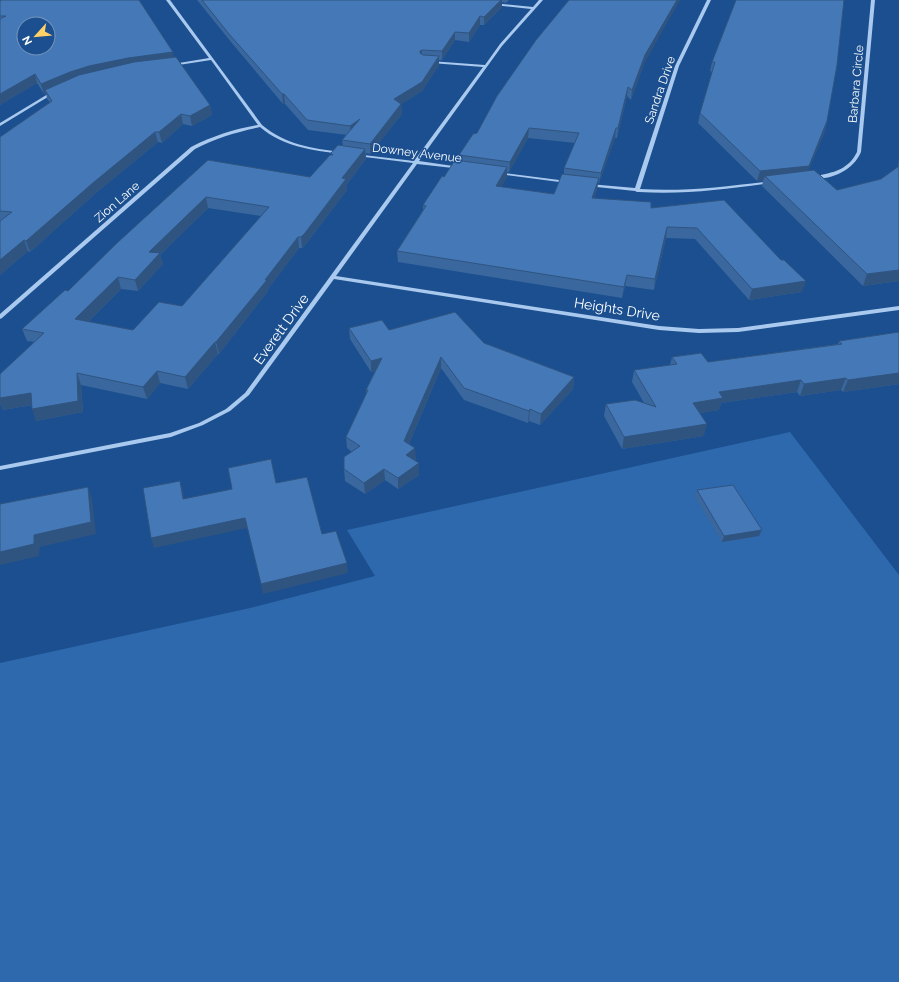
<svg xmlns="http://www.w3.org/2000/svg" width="899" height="982" font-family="Raleway,sans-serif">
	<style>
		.green { fill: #2e69ad }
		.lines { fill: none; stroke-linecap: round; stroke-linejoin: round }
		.minor { fill: #a9c9ee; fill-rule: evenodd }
		.wall { fill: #3a679d; fill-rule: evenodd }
		.shaded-wall { fill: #305480 }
		.building { fill: #4478b7; stroke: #305480; fill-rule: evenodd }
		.labels { text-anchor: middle; stroke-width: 3; stroke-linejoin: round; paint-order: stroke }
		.far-street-label { font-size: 12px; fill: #fff; stroke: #1b4f8f }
		.street-label { font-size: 14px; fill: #fff; stroke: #1b4f8f }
	</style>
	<rect width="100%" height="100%" fill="#1b4f8f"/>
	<!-- green -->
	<polygon class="green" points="790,432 899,575 899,982 0,982 0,663 250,608 375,576 347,530"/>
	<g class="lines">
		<!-- minor -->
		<g class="minor">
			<path d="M166 0H170L262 125C286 145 311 148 341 152L343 153 341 154C312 150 283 147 260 127 237 132 215 138 195 149L2 318 0 319V314L191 147C213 136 235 129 258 125L211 60 172 66V64H173L209 58Z"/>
			<polygon points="539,0 543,0 502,46 419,161 460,167 462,167 462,169 417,164 336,276 659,326 699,329 738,328 899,306 899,310 738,332 699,333 659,330 334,279 249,395 230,411 203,425 171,437 0,470 0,466 170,433 199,423 226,409 245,393 413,163 357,156 355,156 355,154 414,161 483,67 431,63 429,62 430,61 485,65 500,44 531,9 493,5 492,3 533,7"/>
			<path d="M707 0H711L679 66 640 189C685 192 728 186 772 181L774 182 772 183C727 189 684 195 639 192H637L635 191 587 186V184H589L635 188 675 66Z"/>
			<path d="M871 0H875L861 152C853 171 831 180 810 179V177C830 173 847 172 857 152Z"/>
			<polygon points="53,91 56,92 0,126 0,123"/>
			<polygon points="496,172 567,181 569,182 567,183 498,174 496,174"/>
		</g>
	</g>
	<!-- wall -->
	<g class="wall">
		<polygon points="0,0 174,57 210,105 212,115 192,126 183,124 162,143 158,142 97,192 30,252 28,251 0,275 0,137 50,102 47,99 46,93 44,94 37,83 0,105"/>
		<path d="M197 0H509L506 3 502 2V7L484 25H480L469 42 455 40 442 60H439V65L422 91 401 104 402 114 370 154 366 153V159L347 184V190L306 244 302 248H299L268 289V291L219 354H218L188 389 160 383 147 399 81 385 83 412 36 421 32 405 3 410 0 404V374L35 342 27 341 22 329 68 291 208 160 310 177 332 155 331 153 343 146 342 140 347 135 308 130 285 104H283L231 42ZM208 208 261 216 182 306 133 330 88 322 121 289 138 291 163 264 160 255Z"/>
		<polygon points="736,0 827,121 825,131 808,171 837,190 881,179 898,167 899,157 899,281 863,286 762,186 763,181 757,181 698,123 700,113 712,72 710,71 712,62"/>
		<path d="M644 64 631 100 627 96 617 138H615L599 183H598L597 189 594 198 651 208 724 200 802 292 749 300 695 239 666 238 654 290 625 286 622 298 398 262 397 251 423 210V205L459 161V155L477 133ZM528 138 575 143 564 168V174L554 194 501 187 507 177V172H509Z"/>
		<polygon points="349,328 389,330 484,343 574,377 573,389 540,425 529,421 528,423 464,400 441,368 409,444 416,459 415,460 419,475 398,489 385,480 365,494 345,481 344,469 352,452 347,448 346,437 366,394 366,390 375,371 371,372 350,339"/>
		<polygon points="899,332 899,384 843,392 841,390 800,396 797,392 721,403 719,410 700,413 704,436 622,449 604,416 606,404 644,403 632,382 634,370 670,365 672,357 708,362 838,344 839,341"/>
		<polygon points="697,490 759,536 722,542 695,497"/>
	</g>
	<!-- shaded-wall -->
	<g class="shaded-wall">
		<polygon points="501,0 502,0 502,7 484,25 484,17"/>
		<polygon points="677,0 680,0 644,64 631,100 632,90 645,55"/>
		<polygon points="480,16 480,25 469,42 469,33"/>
		<polygon points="455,32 455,40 442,60 442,51"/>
		<polygon points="422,50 422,58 420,60 420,51"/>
		<polygon points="173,52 175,61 45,90 46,93 44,94 41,84 70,72 89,66 128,58"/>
		<polygon points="439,56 439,65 422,91 395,108 394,99"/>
		<polygon points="35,74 37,83 0,105 0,94"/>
		<polygon points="628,87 627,96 617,138 618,128"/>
		<polygon points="282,94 284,94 285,104 283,104"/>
		<polygon points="401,104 402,114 370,154 370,144"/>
		<polygon points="210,105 212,115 192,126 190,116"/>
		<polygon points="181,114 183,124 162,143 159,132"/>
		<polygon points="360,119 351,135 350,126"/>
		<polygon points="827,121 825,131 806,176 765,176 763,181 757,181 760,171"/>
		<polygon points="529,128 528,138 509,172 510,162"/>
		<polygon points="616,128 615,138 599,183 601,173"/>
		<polygon points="155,132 158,142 97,192 30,252 26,241 94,182"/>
		<polygon points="365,149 366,159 347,184 347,190 306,244 302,248 301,237 342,178"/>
		<polygon points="507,167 507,177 496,197 496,186"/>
		<polygon points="599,178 597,189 591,209 592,198"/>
		<polygon points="206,197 208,208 160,255 163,264 138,291 135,280 149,252"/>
		<polygon points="667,227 666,238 654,290 655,279"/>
		<polygon points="298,237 299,248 268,289 268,291 219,354 216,342"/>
		<polygon points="24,240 28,251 0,275 0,260"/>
		<polygon points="899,270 899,281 863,286 867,274"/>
		<polygon points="627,275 625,286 622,298 624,287"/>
		<polygon points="118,277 121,289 79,331 75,319"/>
		<polygon points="806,281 802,292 749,300 752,289"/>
		<polygon points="215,342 218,354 188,389 185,377"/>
		<polygon points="441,357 441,368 405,453 404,441"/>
		<polygon points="382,358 382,369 371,372 371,361"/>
		<polygon points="899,367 899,384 843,392 848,380"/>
		<polygon points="157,371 160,383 147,399 143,387"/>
		<polygon points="77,373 81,385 83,412 36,421 32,409"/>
		<polygon points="574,377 573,389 540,425 541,414"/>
		<polygon points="846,378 841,390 800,396 804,384"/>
		<polygon points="801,380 797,392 721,403 719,410 690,415 693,403 719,392"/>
		<polygon points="31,393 36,404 3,410 0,404 0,398"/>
		<polygon points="530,409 529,421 528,423 529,411"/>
		<polygon points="707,424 704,436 622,449 624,437"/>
		<polygon points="415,448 416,459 406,466 406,455"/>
		<polygon points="419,463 419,475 398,489 398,478"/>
		<polygon points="384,469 385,480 365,494 364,483"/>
		<polygon points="180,481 183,491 186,510 183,499"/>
		<polygon points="88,487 92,499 96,534 40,547 39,556 0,565 0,552 34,535"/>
		<polygon points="245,518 247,528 154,548 151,538"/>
		<polygon points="762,530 759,536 722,542 724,536"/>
		<polygon points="347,563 348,573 263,594 261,584"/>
	</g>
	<!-- building -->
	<g class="building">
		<path d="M2 0H139L173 52 128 58 89 66 70 72 41 84 35 74 0 94V19L6 16H0V1ZM24 24H48V48H24Z"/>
		<polygon points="202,0 501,0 484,17 480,16 469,33 455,32 442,51 422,50 420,51 420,53 423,55 439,56 422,82 394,99 401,104 370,144 342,140 360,119 350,126 307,120 284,94 282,94 229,34"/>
		<polygon points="569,0 677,0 645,55 632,90 628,87 618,128 616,128 601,173 564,168 579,133 529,128 510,162 459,155 473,134 477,133 497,96 536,40"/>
		<polygon points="736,0 844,0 837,65 827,121 809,166 760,171 700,113 715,62 712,62"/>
		<polygon points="176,57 210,105 190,116 181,114 159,132 155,132 94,182 26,241 24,240 0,260 0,221 12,212 0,211 0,137 52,101 45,90 79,75 134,62"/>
		<path d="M338 145 365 149 342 178 346 179 305 233 301 237H298L265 280H267L216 342H215L185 377 157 371 143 387 77 373 78 401 32 409 31 393 0 398V374L44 333 22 329 65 290 68 291 117 243 208 160 310 177 330 155H333L331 153ZM206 197 269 207 182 306 159 302 133 330 75 319 118 277 135 280 160 253 149 252Z"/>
		<polygon points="455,160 507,167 496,186 554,194 562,174 599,178 592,198 651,202 651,208 724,200 781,260 784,260 806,281 752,289 697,228 667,227 655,279 627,275 624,287 397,251 426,206 423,205 442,176 444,177"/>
		<polygon points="899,166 899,270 867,274 765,176 814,170 837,190 881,179"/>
		<polygon points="455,312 484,343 574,377 541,414 530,409 529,411 464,388 441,357 404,441 415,448 406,455 419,463 398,478 384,469 364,483 344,469 344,457 360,446 346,437 368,390 366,390 382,358 371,361 349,328 382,320 389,330"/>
		<polygon points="899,332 899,373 848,380 846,378 804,384 801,380 719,392 723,398 693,403 707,424 624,437 606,404 635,400 656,407 634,370 677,364 672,357 701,353 708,362 842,344 839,341"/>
		<polygon points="271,459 276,483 307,477 322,534 336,531 347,563 261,584 245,518 151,538 143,488 180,481 183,499 232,489 228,468"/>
		<polygon points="733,485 762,530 724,536 697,490"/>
		<polygon points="88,487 91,522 34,535 34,544 0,552 0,504"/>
	</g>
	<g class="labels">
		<!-- far-street labels -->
		<g class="far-street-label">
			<text transform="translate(856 84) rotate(-85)" y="4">Barbara Circle</text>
			<text transform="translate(660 90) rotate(-71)" y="4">Sandra Drive</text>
			<text transform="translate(417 153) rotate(7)" y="4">Downey Avenue</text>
			<text transform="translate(117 202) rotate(-41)" y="4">Zion Lane</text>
		</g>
		<!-- street labels -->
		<g class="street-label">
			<text transform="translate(617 309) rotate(9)" y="5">Heights Drive</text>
			<text transform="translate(281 329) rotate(-54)" y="5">Everett Drive</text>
		</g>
	</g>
	<!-- north arrow -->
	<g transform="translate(36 36) rotate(243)"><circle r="19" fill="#1b4f8f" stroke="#7695bc"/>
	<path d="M0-3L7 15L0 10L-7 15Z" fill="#ffd166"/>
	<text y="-6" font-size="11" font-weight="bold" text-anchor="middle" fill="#ffffff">N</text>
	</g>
</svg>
